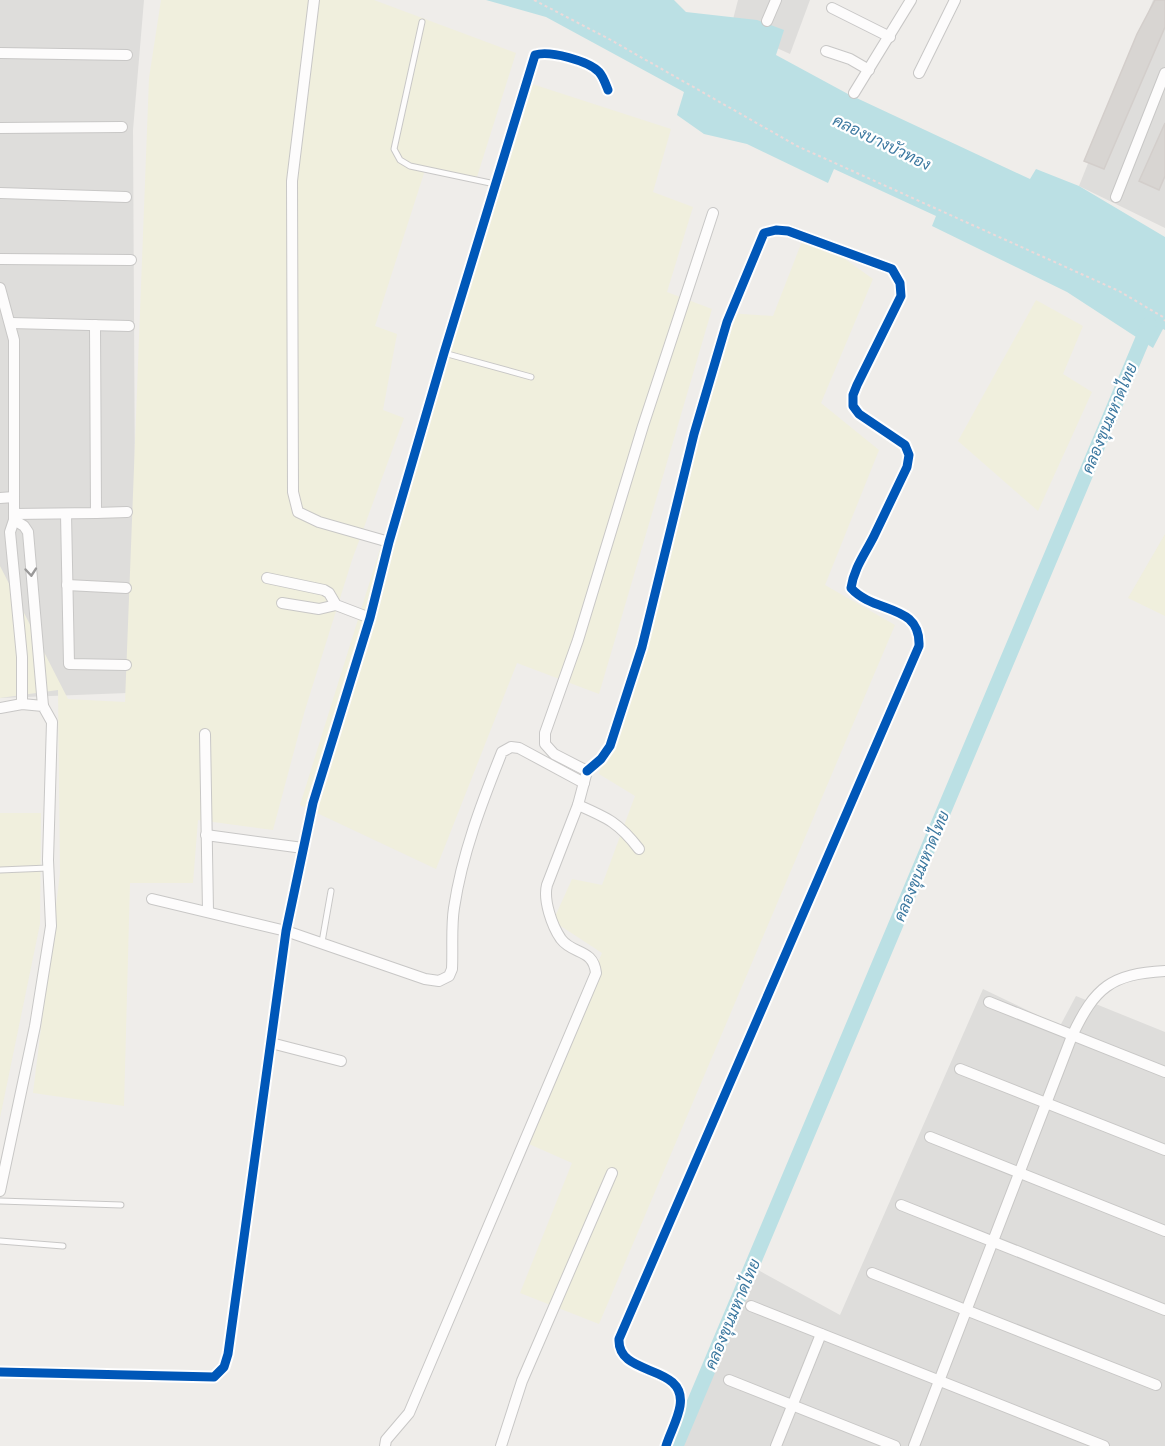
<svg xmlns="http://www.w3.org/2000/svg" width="1165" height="1446" font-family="'Fira Sans',Sarabun,sans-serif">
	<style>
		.residential { fill: #dedddb }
		.farmland { fill: #f0efdd }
		.water { fill: #bbe0e4 }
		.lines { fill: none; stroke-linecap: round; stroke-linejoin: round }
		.canal { stroke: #bbe0e4; stroke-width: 15 }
		.building { fill: #d8d5d2; stroke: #d3cecb; stroke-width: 1.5 }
		.service-casing { stroke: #c8c7c6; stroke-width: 7 }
		.minor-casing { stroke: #c8c7c6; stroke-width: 12 }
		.path { stroke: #ecdada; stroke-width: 2; stroke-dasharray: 3 3; stroke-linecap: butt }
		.service { stroke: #fdfcfc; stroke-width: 5 }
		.minor { stroke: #fdfcfc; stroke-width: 10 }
		.cycleway-casing { stroke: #fff; stroke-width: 13 }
		.cycleway { stroke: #0057b8; stroke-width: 9 }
		.oneway { stroke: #9a9999 }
		.labels { text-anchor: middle; stroke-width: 4.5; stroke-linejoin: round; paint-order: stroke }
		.water-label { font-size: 16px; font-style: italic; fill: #3d79a0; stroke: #fff }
	</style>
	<rect width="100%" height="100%" fill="#efedea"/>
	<!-- residential -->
	<g class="residential">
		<polygon points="0,0 144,0 133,130 135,495 127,693 0,698"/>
		<polygon points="738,0 810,0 790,54 731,27"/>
		<polygon points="1153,0 1165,0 1165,228 1079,186"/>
		<polygon points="983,989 1060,1026 1076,996 1165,1032 1165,1446 681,1446 699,1401 758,1270 840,1315"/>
	</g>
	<!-- farmland -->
	<g class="farmland">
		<polygon points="161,0 374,0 516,53 477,177 426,167 375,326 397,334 383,410 404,418 352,560 305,710 273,830 198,820 193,883 130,883 124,1106 33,1093 60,873 58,690 0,698 0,566 68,699 125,702 149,78"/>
		<polygon points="526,82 671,129 653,192 693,207 667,292 712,309 599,694 517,663 436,869 300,805"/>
		<polygon points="806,231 873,279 821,403 879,450 825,585 895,625 599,1324 520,1293 572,1163 520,1140 602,953 553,921 572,879 602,885 635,796 599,774 728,313 773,316"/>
		<polygon points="1036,300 1083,326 1063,374 1092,392 1038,511 958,441"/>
		<polygon points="1165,534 1165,616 1128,598"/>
		<polygon points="0,813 41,813 40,924 0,1118"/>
	</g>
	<!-- water -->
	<polygon class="water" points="486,0 674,0 686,12 757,20 784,30 776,55 848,94 1030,179 1036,169 1079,186 1165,237 1165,330 1163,329 1153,348 1067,292 932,226 936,216 834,169 828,183 747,144 704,134 677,115 684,92 546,17"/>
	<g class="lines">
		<!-- canal -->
		<polyline class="canal" points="676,1446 1149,324"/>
	</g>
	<!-- building -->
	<g class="building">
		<polygon points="1155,0 1165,0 1165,27 1104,169 1084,161 1137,34"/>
		<polygon points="1165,123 1165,176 1159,190 1139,181"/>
	</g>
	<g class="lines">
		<defs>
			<g id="service">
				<polyline points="422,22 394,149 400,160 410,166 495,184"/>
				<polyline points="444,353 531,377"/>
				<polyline points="0,870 48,868"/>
				<polyline points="322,942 331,891"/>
				<polyline points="0,1201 121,1205"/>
				<polyline points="0,1241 63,1246"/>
			</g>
			<g id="minor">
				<polyline points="314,0 292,181 293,492 298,512 319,522 389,542"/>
				<polyline points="832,8 890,37"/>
				<polyline points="767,21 776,0"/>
				<polyline points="826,51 850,59 869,70"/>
				<polyline points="0,53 127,55"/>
				<polyline points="919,73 955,0"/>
				<polyline points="854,93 911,0"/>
				<polyline points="0,128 122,127"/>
				<polyline points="0,193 126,197"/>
				<polyline points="1116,197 1165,73"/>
				<polyline points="0,259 131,260"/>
				<polyline points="0,288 14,340 14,520 10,532 22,657 22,704"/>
				<polyline points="11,323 129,326"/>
				<polyline points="0,498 14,497"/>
				<polyline points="96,513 127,512"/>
				<polyline points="14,514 96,513 95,325"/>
				<polyline points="66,514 69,664 126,665"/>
				<polyline points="14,520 24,526 28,532 43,706"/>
				<polyline points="267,578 324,590 329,593 336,605 370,618"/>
				<polyline points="67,585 126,588"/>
				<polyline points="282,603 319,609 336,605"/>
				<polyline points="0,708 22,704 43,706 52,722 48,860 51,926 35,1026 0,1191"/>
				<polyline points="205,734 208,911"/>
				<path d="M587 771 601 759 610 746 642 647 694 434 727 322 764 233 776 230 788 231 892 269 900 283 901 296 857 385 853 395V406L859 414 905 445 909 455 907 467C896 490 885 513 874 536 865 554 854 568 851 588 874 614 921 603 919 646L619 1339C617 1378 687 1363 680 1406 678 1419 670 1433 666 1446"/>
				<path d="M578 805C608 818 619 823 639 849"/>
				<polyline points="206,835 303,848"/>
				<path d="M152 899 286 931 425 979 439 981 449 976 452 969C453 949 451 927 454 908 462 854 482 802 502 752L511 747 519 748 584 783"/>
				<polyline points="989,1002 1165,1072"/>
				<polyline points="271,1043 341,1061"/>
				<polyline points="960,1069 1165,1150"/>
				<polyline points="930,1137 1165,1231"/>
				<polyline points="901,1205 1165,1310"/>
				<polyline points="872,1273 1156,1385"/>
				<polyline points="751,1306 1104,1446"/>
				<path d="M0 1372 214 1377 224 1367 228 1354 286 931 313 803 370 618 389 542 444 353 535 55C549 50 589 61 599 72 603 76 606 85 608 90"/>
				<polyline points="729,1380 895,1446"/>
				<path d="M385 1446 386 1440 409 1413 596 973C593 948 573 955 561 939 552 926 543 900 547 885L578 805 587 771 554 754 545 744V733L578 640 643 426 713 213"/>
				<polyline points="501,1446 522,1381 612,1173"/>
				<polyline points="776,1446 821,1334"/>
				<path d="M914 1446 1072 1036C1095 987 1111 974 1165 971"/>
			</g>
		</defs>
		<!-- service casing -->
		<use href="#service" class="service-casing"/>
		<!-- minor casing -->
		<use href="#minor" class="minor-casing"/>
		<!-- path -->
		<polyline class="path" points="534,0 609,39 797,146 1119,291 1163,317 1165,321"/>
		<!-- service -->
		<use href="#service" class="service"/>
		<!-- minor -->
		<use href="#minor" class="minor"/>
		<defs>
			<g id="cycleway">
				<path d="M587 771 601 759 610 746 642 647 694 434 727 322 764 233 776 230 788 231 892 269 900 283 901 296 857 385 853 395V406L859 414 905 445 909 455 907 467C896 490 885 513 874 536 865 554 854 568 851 588 874 614 921 603 919 646L619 1339C617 1378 687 1363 680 1406 678 1419 670 1433 666 1446"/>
				<path d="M0 1372 214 1377 224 1367 228 1354 286 931 313 803 370 618 389 542 444 353 535 55C549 50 589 61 599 72 603 76 606 85 608 90"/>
			</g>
		</defs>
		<!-- cycleway casing -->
		<use href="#cycleway" class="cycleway-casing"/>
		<!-- cycleway -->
		<use href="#cycleway" class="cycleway"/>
	</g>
	<!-- one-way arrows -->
	<defs><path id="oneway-chevron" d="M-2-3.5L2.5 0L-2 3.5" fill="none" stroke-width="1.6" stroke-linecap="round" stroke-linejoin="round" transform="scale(1.5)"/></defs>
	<use class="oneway" href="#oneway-chevron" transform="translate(31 572) rotate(85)"/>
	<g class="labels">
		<!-- water labels -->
		<g class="water-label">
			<text transform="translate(882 142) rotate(26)" y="6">คลองบางบัวทอง</text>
			<text transform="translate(1109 418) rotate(-67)" y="6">คลองขุนมหาดไทย</text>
			<text transform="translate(921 866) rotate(-67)" y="6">คลองขุนมหาดไทย</text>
			<text transform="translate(732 1314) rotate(-67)" y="6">คลองขุนมหาดไทย</text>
		</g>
	</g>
</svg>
